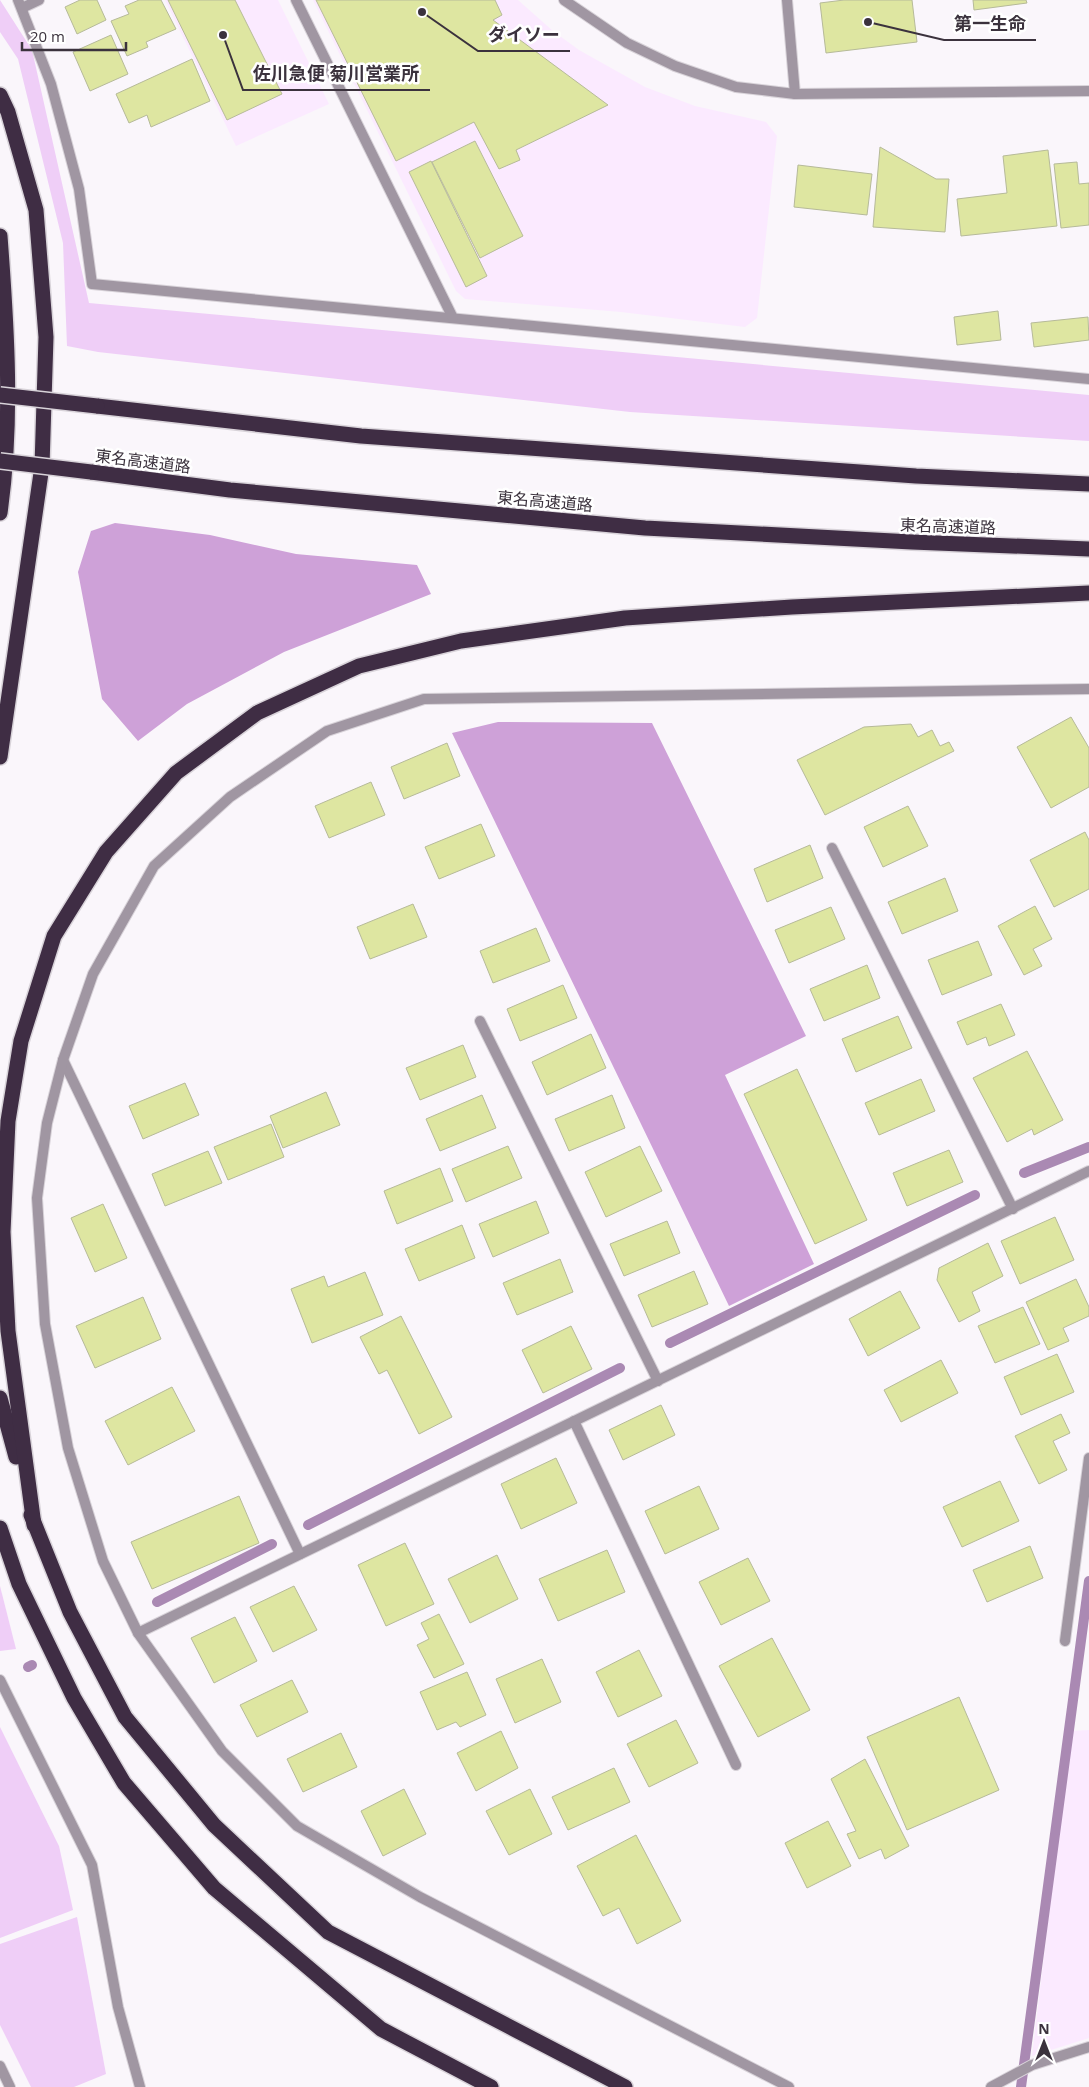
<svg xmlns="http://www.w3.org/2000/svg" width="1089" height="2087" font-family="'Open Sans','Noto Sans JP',sans-serif">
	<style>
		.built { fill: #fbeaff }
		.green { fill: #efcef7 }
		.forest { fill: #cea1d8 }
		.lines { fill: none; stroke-linecap: round; stroke-linejoin: round }
		.stream { stroke: #aa89b3; stroke-width: 10 }
		.building { fill: #dee6a1; stroke: #b6ba99 }
		.minor-casing { stroke: #d8d3d9; stroke-width: 12 }
		.tertiary-casing { stroke: #d8d3d9; stroke-width: 12 }
		.motorway-casing { stroke: #d8d3d9; stroke-width: 18 }
		.minor { stroke: #a096a2; stroke-width: 10 }
		.tertiary { stroke: #a096a2; stroke-width: 10 }
		.motorway { stroke: #3f2d44; stroke-width: 15 }
		.motorway-bridge-casing { stroke: #d8d3d9; stroke-width: 18; stroke-linecap: butt }
		.motorway-bridge { stroke: #3f2d44; stroke-width: 15 }
		.labels { text-anchor: middle; stroke-width: 5; stroke-linejoin: round; paint-order: stroke }
		.street-label { font-size: 16px; fill: #3b323d; stroke: #fff }
		.leader { fill: none; stroke: #3b323d; stroke-width: 2 }
		.callout-dot { fill: #3b323d; stroke: #fff; stroke-width: 2 }
		.callout-label { font-size: 18px; text-anchor: middle; font-weight: bold; fill: #3b323d; stroke: #fff; stroke-width: 5; stroke-linejoin: round; paint-order: stroke }
	</style>
	<rect width="100%" height="100%" fill="#faf6fb"/>
	<!-- built -->
	<g class="built">
		<polygon points="165,0 278,0 329,104 236,146"/>
		<polygon points="313,0 518,0 553,31 579,50 645,87 695,106 766,122 777,136 757,318 745,327 621,312 465,299 456,291"/>
		<polygon points="1089,1730 1089,2038 1032,2056 1071,1731"/>
	</g>
	<!-- green -->
	<g class="green">
		<polygon points="0,0 32,50 89,303 1089,395 1089,441 630,412 98,352 67,346 63,243 18,59 0,32"/>
		<polygon points="0,1586 16,1649 0,1651"/>
		<polygon points="0,1727 59,1846 73,1910 0,1938"/>
		<polygon points="77,1917 106,2074 74,2087 31,2087 0,2025 0,1944"/>
	</g>
	<!-- forest -->
	<g class="forest">
		<polygon points="115,523 210,535 296,554 417,565 431,594 284,652 187,704 138,741 102,699 78,572 91,531"/>
		<polygon points="498,722 652,723 806,1036 725,1075 814,1264 729,1306 452,733"/>
	</g>
	<g class="lines">
		<!-- stream -->
		<g class="stream">
			<polyline points="1024,1173 1089,1147"/>
			<polyline points="670,1343 975,1195"/>
			<polyline points="308,1525 620,1368"/>
			<polyline points="157,1602 272,1544"/>
			<polyline points="28,1667 32,1665"/>
			<polyline points="1021,2087 1089,1581"/>
		</g>
	</g>
	<!-- building -->
	<g class="building">
		<polygon points="80,0 97,0 106,20 77,34 65,7"/>
		<polygon points="139,0 161,0 176,29 146,42 148,47 127,56 111,21 129,14 125,6"/>
		<polygon points="168,0 235,0 282,94 227,120"/>
		<polygon points="316,0 495,0 502,15 493,20 608,105 516,150 520,160 499,169 474,122 396,161"/>
		<polygon points="844,0 912,0 917,42 826,53 820,3"/>
		<polygon points="973,0 1026,0 1027,3 974,10"/>
		<polygon points="111,35 128,74 90,91 73,52"/>
		<polygon points="192,59 210,101 151,127 147,115 129,123 116,94"/>
		<polygon points="475,141 523,236 480,258 432,162"/>
		<polygon points="880,147 936,179 949,179 945,232 873,227"/>
		<polygon points="1048,150 1057,226 961,236 957,199 1007,193 1003,156"/>
		<polygon points="431,161 487,276 466,287 409,172"/>
		<polygon points="1077,162 1079,184 1089,183 1089,225 1061,228 1054,164"/>
		<polygon points="798,165 872,174 867,215 794,207"/>
		<polygon points="998,311 1001,340 957,345 954,317"/>
		<polygon points="1088,317 1089,340 1034,347 1031,323"/>
		<polygon points="1071,717 1089,748 1089,787 1051,808 1017,747"/>
		<polygon points="911,724 918,737 932,730 940,746 949,742 954,751 825,815 797,760 864,727"/>
		<polygon points="447,743 460,776 404,799 391,767"/>
		<polygon points="371,782 385,815 329,838 315,806"/>
		<polygon points="908,806 928,846 883,867 864,827"/>
		<polygon points="481,824 495,856 439,879 425,847"/>
		<polygon points="1085,832 1089,840 1089,889 1054,907 1030,860"/>
		<polygon points="810,845 823,878 767,902 754,869"/>
		<polygon points="945,878 958,911 902,934 888,902"/>
		<polygon points="413,904 427,937 370,959 357,927"/>
		<polygon points="1035,906 1052,939 1033,949 1042,966 1024,975 998,926"/>
		<polygon points="831,907 845,939 789,963 775,930"/>
		<polygon points="536,928 550,961 493,983 480,951"/>
		<polygon points="978,941 992,975 942,995 928,960"/>
		<polygon points="867,965 880,998 824,1021 810,989"/>
		<polygon points="563,985 577,1018 520,1041 507,1009"/>
		<polygon points="1001,1004 1015,1035 989,1046 986,1037 967,1045 957,1022"/>
		<polygon points="898,1016 912,1048 856,1072 842,1039"/>
		<polygon points="591,1034 606,1068 547,1095 532,1062"/>
		<polygon points="463,1045 476,1077 420,1100 406,1068"/>
		<polygon points="1027,1051 1063,1120 1034,1135 1032,1129 1007,1142 973,1078"/>
		<polygon points="797,1069 867,1220 815,1244 744,1094"/>
		<polygon points="921,1079 935,1111 879,1135 865,1103"/>
		<polygon points="185,1083 199,1115 143,1139 129,1106"/>
		<polygon points="326,1092 340,1125 283,1148 270,1116"/>
		<polygon points="482,1095 496,1128 440,1151 426,1119"/>
		<polygon points="612,1095 625,1128 569,1151 555,1119"/>
		<polygon points="271,1124 284,1157 228,1180 214,1147"/>
		<polygon points="508,1146 522,1178 466,1202 452,1169"/>
		<polygon points="640,1146 662,1191 606,1217 585,1172"/>
		<polygon points="949,1150 963,1182 907,1206 893,1173"/>
		<polygon points="208,1151 222,1183 165,1206 152,1174"/>
		<polygon points="440,1168 453,1201 397,1224 384,1191"/>
		<polygon points="536,1201 549,1233 493,1257 479,1224"/>
		<polygon points="103,1204 127,1258 95,1272 71,1218"/>
		<polygon points="1055,1217 1074,1260 1020,1284 1001,1241"/>
		<polygon points="667,1221 680,1253 624,1276 610,1244"/>
		<polygon points="462,1225 475,1258 419,1281 405,1249"/>
		<polygon points="988,1243 1003,1276 972,1292 980,1311 959,1322 937,1280 939,1268"/>
		<polygon points="560,1259 573,1292 517,1315 503,1283"/>
		<polygon points="694,1271 708,1304 652,1327 638,1295"/>
		<polygon points="365,1272 383,1315 312,1343 291,1289 324,1276 328,1287"/>
		<polygon points="1076,1279 1089,1307 1089,1316 1063,1328 1069,1341 1048,1350 1026,1302"/>
		<polygon points="900,1291 920,1328 868,1356 849,1319"/>
		<polygon points="143,1297 161,1339 95,1368 76,1326"/>
		<polygon points="1023,1307 1040,1344 995,1363 978,1326"/>
		<polygon points="401,1316 452,1417 419,1434 387,1370 379,1374 360,1337"/>
		<polygon points="571,1326 592,1369 543,1393 522,1350"/>
		<polygon points="1057,1354 1074,1392 1021,1415 1004,1377"/>
		<polygon points="941,1360 958,1393 901,1422 884,1390"/>
		<polygon points="172,1387 195,1431 128,1465 105,1421"/>
		<polygon points="661,1405 675,1435 623,1460 609,1430"/>
		<polygon points="1061,1414 1070,1433 1053,1441 1067,1470 1039,1484 1015,1436"/>
		<polygon points="556,1458 577,1503 521,1529 501,1484"/>
		<polygon points="1000,1481 1019,1521 962,1547 943,1507"/>
		<polygon points="699,1486 719,1529 665,1554 645,1511"/>
		<polygon points="239,1496 259,1543 152,1589 131,1542"/>
		<polygon points="405,1543 434,1604 386,1626 358,1565"/>
		<polygon points="1030,1546 1043,1578 987,1602 973,1570"/>
		<polygon points="607,1550 625,1592 558,1621 539,1579"/>
		<polygon points="497,1555 518,1599 470,1623 448,1579"/>
		<polygon points="748,1558 770,1601 721,1625 699,1582"/>
		<polygon points="294,1586 317,1630 273,1652 250,1607"/>
		<polygon points="439,1614 464,1664 434,1678 417,1645 429,1639 421,1623"/>
		<polygon points="235,1617 257,1661 214,1683 191,1638"/>
		<polygon points="772,1638 810,1710 758,1737 719,1666"/>
		<polygon points="639,1650 662,1696 618,1717 596,1672"/>
		<polygon points="542,1659 561,1702 515,1723 496,1679"/>
		<polygon points="467,1672 486,1715 460,1727 456,1722 437,1730 420,1692"/>
		<polygon points="292,1680 308,1712 257,1737 240,1705"/>
		<polygon points="959,1697 999,1790 907,1830 867,1737"/>
		<polygon points="676,1720 698,1763 649,1787 627,1744"/>
		<polygon points="501,1731 518,1768 476,1791 457,1753"/>
		<polygon points="341,1733 357,1767 303,1792 287,1759"/>
		<polygon points="865,1759 909,1846 885,1859 881,1849 859,1859 847,1834 856,1831 831,1779"/>
		<polygon points="614,1768 630,1802 568,1830 552,1797"/>
		<polygon points="404,1789 426,1834 383,1856 361,1811"/>
		<polygon points="530,1789 552,1834 509,1855 486,1811"/>
		<polygon points="828,1821 851,1866 807,1888 785,1843"/>
		<polygon points="636,1835 681,1921 637,1944 619,1908 603,1916 577,1866"/>
	</g>
	<g class="lines">
		<defs>
			<g id="minor">
				<polyline points="18,0 51,84 79,189 92,284 1089,379"/>
				<polyline points="296,0 453,318"/>
				<polyline points="787,0 795,94"/>
				<polyline points="22,8 39,0"/>
				<polyline points="832,848 1013,1209"/>
				<polyline points="480,1021 658,1381"/>
				<polyline points="63,1060 300,1554"/>
				<polyline points="574,1421 736,1765"/>
				<polyline points="138,1633 1089,1171"/>
				<polyline points="1065,1641 1089,1458"/>
				<polyline points="0,1680 92,1865 118,2007 140,2087"/>
				<polyline points="0,2066 10,2087"/>
				<polyline points="789,2087 420,1897 297,1826 222,1751 138,1633 103,1561 68,1448 45,1324 37,1198 47,1123 63,1060 93,974 154,866 230,797 327,731 424,699 1089,689"/>
				<polyline points="991,2087 1032,2065 1089,2047"/>
			</g>
			<polyline id="tertiary" points="564,0 627,43 675,66 736,87 795,94 1089,91"/>
			<g id="motorway">
				<polyline points="0,95 8,112 36,210 46,337 42,466 0,757"/>
				<path d="M0 236C7 328 13 422 0 513"/>
				<polyline points="97,406 361,436 916,476 1089,484"/>
				<polyline points="91,472 230,490 645,528 912,542 1089,549"/>
				<polyline points="0,1398 16,1457"/>
				<polyline points="31,1515 70,1612 125,1717 214,1825 328,1932 625,2087"/>
				<polyline points="34,1525 8,1331 3,1232 8,1121 21,1041 54,936 106,852 176,773 257,713 359,666 461,641 625,618 792,607 1089,593"/>
				<polyline points="0,1528 19,1584 74,1698 124,1783 214,1888 381,2029 491,2087"/>
			</g>
		</defs>
		<!-- minor casing -->
		<use href="#minor" class="minor-casing"/>
		<!-- tertiary casing -->
		<use href="#tertiary" class="tertiary-casing"/>
		<!-- motorway casing -->
		<use href="#motorway" class="motorway-casing"/>
		<!-- minor -->
		<use href="#minor" class="minor"/>
		<!-- tertiary -->
		<use href="#tertiary" class="tertiary"/>
		<!-- motorway -->
		<use href="#motorway" class="motorway"/>
		<defs>
			<g id="motorway-bridge">
				<polyline points="0,395 97,406"/>
				<polyline points="0,461 91,472"/>
			</g>
		</defs>
		<!-- motorway-bridge casing -->
		<use href="#motorway-bridge" class="motorway-bridge-casing"/>
		<!-- motorway-bridge -->
		<use href="#motorway-bridge" class="motorway-bridge"/>
	</g>
	<g class="labels">
		<!-- street labels -->
		<g class="street-label">
			<text transform="translate(143 461) rotate(7)" y="6">東名高速道路</text>
			<text transform="translate(545 501) rotate(5)" y="6">東名高速道路</text>
			<text transform="translate(948 526) rotate(2)" y="6">東名高速道路</text>
		</g>
	</g>
	<!-- callouts -->
	<path class="leader" d="M868 22L944 40H1036M422 12L478 51H570M223 35L243 90H430"/>
	<g class="callout-dot">
		<circle cx="868" cy="22" r="5"/>
		<circle cx="422" cy="12" r="5"/>
		<circle cx="223" cy="35" r="5"/>
	</g>
	<g class="callout-label">
		<text x="990" y="30">第一生命</text>
		<text x="524" y="41">ダイソー</text>
		<text x="336" y="80">佐川急便 菊川営業所</text>
	</g>
	<!-- north arrow -->
	<g transform="translate(1044 2042)" stroke="#ffffff" stroke-width="4" paint-order="stroke">
	<path d="M0-4L9 19L0 12L-9 19Z" fill="#3b323d"/>
	<text y="-8" font-size="14" font-weight="bold" text-anchor="middle" fill="#3b323d">N</text>
	</g>
	<!-- scale -->
	<path d="M22 42v8h104v-8" fill="none" stroke="#3b323d" stroke-width="2.5"/>
	<text x="30" y="42" font-size="15" fill="#3b323d" stroke="#ffffff" stroke-width="4" paint-order="stroke">20 m</text>
</svg>
